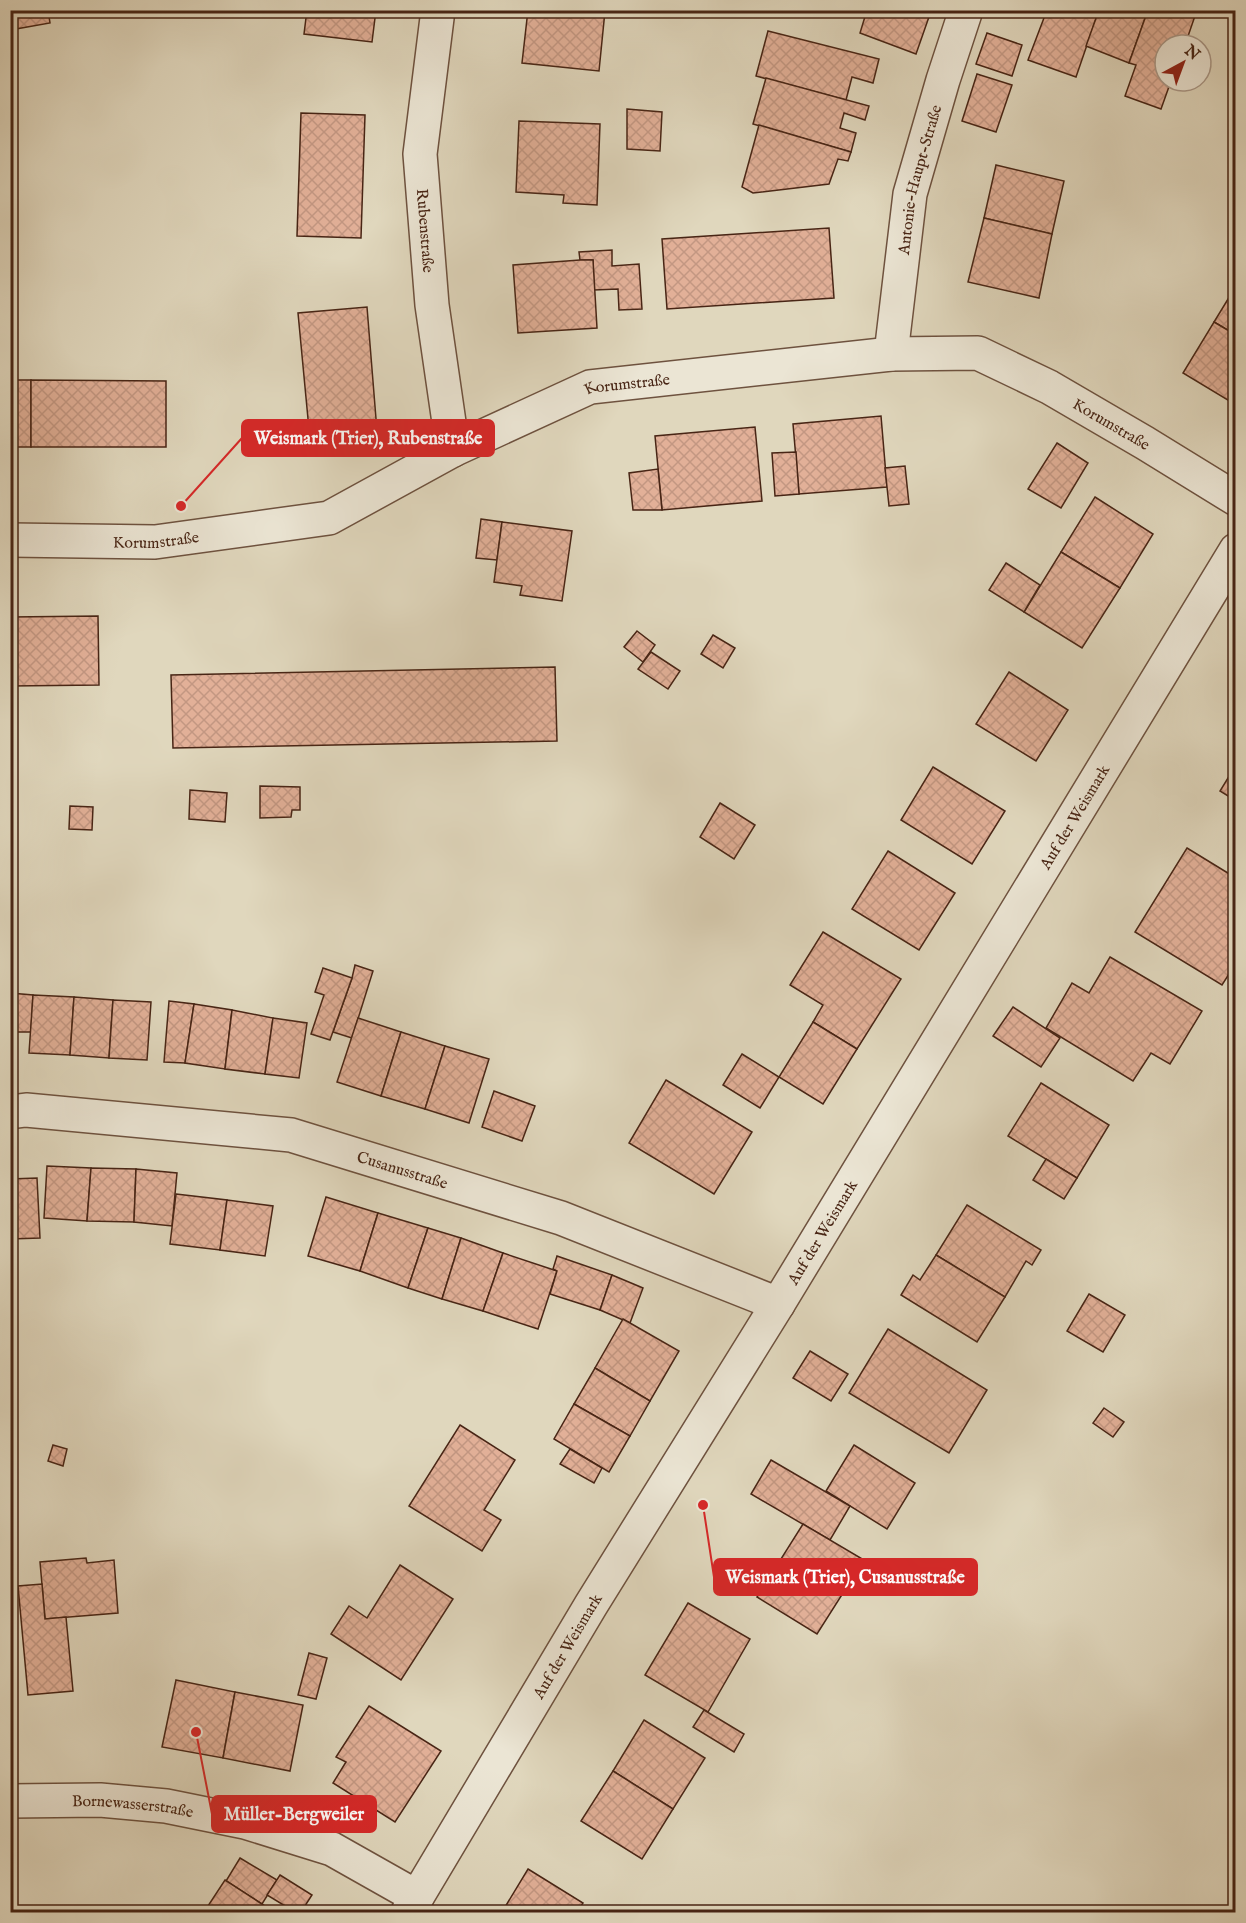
<svg xmlns="http://www.w3.org/2000/svg" width="1246" height="1923" font-family="'IM FELL English',serif">
	<style>
		.building { fill: url(#building-cross-hatch); stroke: #482515; stroke-width: 1.5 }
		.lines { fill: none; stroke-linecap: round; stroke-linejoin: round }
		.minor-casing { stroke: #6e523f; stroke-width: 36 }
		.minor { stroke: #ebe5d4; stroke-width: 33 }
		.labels { text-anchor: middle; stroke-width: 5; stroke-linejoin: round; paint-order: stroke }
		.street-label { font-size: 16px; fill: #482515; stroke: #ebe5d4 }
		.leader { fill: none; stroke: #d62828; stroke-width: 2 }
		.callout-dot { fill: #d62828; stroke: #ebe5d4; stroke-width: 2 }
		.callout { fill: #d62828; stroke: #d62828; stroke-width: 2 }
		.callout-label { font-size: 18px; text-anchor: middle; font-weight: bold; fill: #fff }
	</style>
	<defs>
		<pattern id="building-cross-hatch" width="8" height="8" patternUnits="userSpaceOnUse" patternTransform="scale(1.5)"><rect width="8" height="8" fill="#e2b098"/><path d="M0 0l8 8M0 8l8-8" fill="none" stroke="#c39782"/></pattern>
	</defs>
	<rect width="100%" height="100%" fill="#e0d7bd"/>
	<filter id="stains"><feTurbulence type="fractalNoise" baseFrequency=".00333" numOctaves="4"/><feColorMatrix values="0 0 0 0 .2 0 0 0 0 .09 0 0 0 0 .02 0 0 0 .5 -.17"/></filter>
	<radialGradient id="worn" r=".72"><stop offset=".6" stop-color="#630" stop-opacity="0"/><stop offset="1" stop-color="#630" stop-opacity=".3"/></radialGradient>
	<!-- building -->
	<g class="building">
		<polygon points="10,10 48,10 50,23 10,30"/>
		<polygon points="307,10 376,10 372,42 304,34"/>
		<polygon points="528,10 605,11 599,71 522,63"/>
		<polygon points="867,10 917,10 930,14 916,54 860,33"/>
		<polygon points="1047,10 1099,10 1076,77 1028,60"/>
		<polygon points="1099,10 1148,10 1129,63 1086,46"/>
		<polygon points="1148,10 1197,10 1185,45 1165,45 1165,81 1171,81 1161,109 1125,96 1136,65 1129,63"/>
		<polygon points="768,31 879,59 873,83 852,77 846,100 756,76"/>
		<polygon points="987,33 1022,45 1012,76 976,64"/>
		<polygon points="977,74 1012,85 996,132 962,121"/>
		<polygon points="766,78 869,106 865,120 844,113 840,128 856,133 851,152 753,124"/>
		<polygon points="627,109 662,112 660,151 627,149"/>
		<polygon points="301,113 365,115 361,238 297,236"/>
		<polygon points="519,121 600,124 597,205 563,203 564,195 516,192"/>
		<polygon points="759,125 851,152 848,161 838,159 829,184 753,193 742,187"/>
		<polygon points="996,165 1064,181 1052,234 984,218"/>
		<polygon points="984,218 1052,234 1039,298 968,282"/>
		<polygon points="829,228 834,298 667,309 662,239"/>
		<polygon points="612,250 612,266 639,264 642,309 619,310 618,289 594,290 593,260 580,260 579,252"/>
		<polygon points="580,260 593,260 597,328 518,333 513,265"/>
		<polygon points="1236,286 1236,335 1214,322"/>
		<polygon points="367,307 377,431 310,440 298,313"/>
		<polygon points="1214,322 1236,335 1236,405 1183,373"/>
		<rect x="10" y="380" width="21" height="67"/>
		<polygon points="31,380 166,381 166,447 31,447"/>
		<polygon points="881,416 887,487 799,494 793,424"/>
		<polygon points="755,427 762,501 662,510 655,436"/>
		<polygon points="1057,443 1088,463 1061,508 1028,489"/>
		<polygon points="796,452 799,494 775,496 772,453"/>
		<polygon points="905,466 909,504 889,506 885,468"/>
		<polygon points="658,469 662,510 633,510 629,473"/>
		<polygon points="1095,497 1153,534 1120,588 1061,552"/>
		<polygon points="481,519 502,522 497,560 476,558"/>
		<polygon points="502,522 572,531 562,601 520,595 522,586 494,582"/>
		<polygon points="1061,552 1120,588 1082,648 1024,612"/>
		<polygon points="1006,563 1040,585 1024,612 989,590"/>
		<polygon points="98,616 99,685 10,686 10,617"/>
		<polygon points="637,631 655,645 643,662 624,647"/>
		<polygon points="713,635 735,648 723,668 701,654"/>
		<polygon points="651,652 680,671 668,689 638,669"/>
		<polygon points="555,667 557,741 173,748 171,675"/>
		<polygon points="1009,672 1068,710 1036,761 976,724"/>
		<polygon points="1236,765 1236,801 1220,791"/>
		<polygon points="933,767 1005,811 972,864 901,820"/>
		<polygon points="260,786 300,787 300,810 292,810 291,817 260,818"/>
		<polygon points="190,790 227,793 225,822 189,819"/>
		<polygon points="720,803 755,825 734,859 700,837"/>
		<polygon points="70,806 93,807 92,830 69,829"/>
		<polygon points="1187,848 1236,878 1236,963 1222,985 1135,932"/>
		<polygon points="888,851 955,893 919,950 852,909"/>
		<polygon points="823,932 901,979 857,1049 813,1022 823,1005 790,985"/>
		<polygon points="1110,957 1202,1011 1170,1064 1151,1053 1133,1081 1046,1028 1072,983 1089,993"/>
		<polygon points="355,965 373,971 352,1038 333,1032 352,978"/>
		<polygon points="323,968 352,978 330,1040 311,1034 324,995 315,992"/>
		<polygon points="10,993 33,995 31,1032 10,1032"/>
		<polygon points="33,995 74,997 70,1055 29,1053"/>
		<polygon points="74,997 113,1000 109,1058 70,1055"/>
		<polygon points="113,1000 151,1002 147,1060 109,1058"/>
		<polygon points="169,1001 194,1004 185,1063 164,1062"/>
		<polygon points="194,1004 232,1010 225,1069 185,1063"/>
		<polygon points="1013,1007 1060,1038 1041,1067 993,1036"/>
		<polygon points="232,1010 273,1018 265,1074 225,1069"/>
		<polygon points="273,1018 307,1023 299,1078 265,1074"/>
		<polygon points="358,1018 401,1032 381,1096 337,1082"/>
		<polygon points="813,1022 857,1049 823,1104 779,1077"/>
		<polygon points="401,1032 445,1046 425,1109 381,1096"/>
		<polygon points="445,1046 489,1059 469,1123 425,1109"/>
		<polygon points="742,1054 779,1077 760,1108 723,1085"/>
		<polygon points="666,1080 752,1132 714,1194 629,1143"/>
		<polygon points="1041,1083 1109,1125 1077,1178 1008,1136"/>
		<polygon points="494,1091 535,1106 522,1141 482,1127"/>
		<polygon points="1046,1159 1077,1178 1064,1199 1033,1180"/>
		<polygon points="47,1166 91,1168 87,1221 44,1218"/>
		<polygon points="91,1168 136,1169 134,1222 87,1221"/>
		<polygon points="136,1169 177,1173 172,1226 134,1222"/>
		<polygon points="37,1178 40,1238 10,1239 10,1179"/>
		<polygon points="176,1194 227,1200 220,1250 170,1244"/>
		<polygon points="326,1197 378,1213 360,1271 308,1256"/>
		<polygon points="227,1200 273,1206 265,1256 220,1250"/>
		<polygon points="967,1205 1041,1250 1032,1265 1026,1261 1005,1297 936,1255"/>
		<polygon points="378,1213 428,1228 408,1288 360,1271"/>
		<polygon points="428,1228 461,1238 442,1299 408,1288"/>
		<polygon points="461,1238 503,1253 483,1311 442,1299"/>
		<polygon points="503,1253 557,1271 538,1329 483,1311"/>
		<polygon points="936,1255 1005,1297 977,1342 901,1295 913,1275 920,1280"/>
		<polygon points="557,1256 612,1275 600,1310 550,1294 557,1271 553,1269"/>
		<polygon points="612,1275 643,1288 630,1323 600,1310"/>
		<polygon points="1089,1294 1125,1315 1103,1352 1067,1331"/>
		<polygon points="623,1319 679,1351 650,1401 595,1368"/>
		<polygon points="888,1329 987,1390 949,1453 849,1393"/>
		<polygon points="810,1351 848,1374 831,1401 793,1378"/>
		<polygon points="595,1368 650,1401 630,1436 574,1404"/>
		<polygon points="574,1404 630,1436 609,1472 554,1439"/>
		<polygon points="1104,1408 1124,1422 1113,1437 1093,1423"/>
		<polygon points="460,1425 515,1460 484,1510 501,1520 482,1551 409,1506"/>
		<polygon points="53,1445 67,1449 63,1466 48,1461"/>
		<polygon points="854,1445 915,1483 887,1529 826,1491"/>
		<polygon points="570,1449 602,1468 594,1483 560,1464"/>
		<polygon points="771,1460 850,1506 830,1540 751,1494"/>
		<polygon points="803,1524 864,1560 817,1634 757,1597"/>
		<polygon points="86,1558 87,1563 114,1560 118,1613 45,1619 40,1562"/>
		<polygon points="400,1565 453,1599 401,1680 331,1634 349,1606 367,1618"/>
		<polygon points="42,1584 45,1619 66,1617 73,1691 28,1695 18,1586"/>
		<polygon points="688,1603 750,1639 708,1712 645,1675"/>
		<polygon points="309,1653 327,1658 316,1699 298,1695"/>
		<polygon points="176,1680 235,1692 223,1758 162,1747"/>
		<polygon points="235,1692 303,1705 290,1771 223,1758"/>
		<polygon points="369,1706 441,1751 395,1822 333,1783 346,1762 336,1757"/>
		<polygon points="704,1710 744,1734 734,1752 693,1727"/>
		<polygon points="644,1720 705,1758 673,1809 613,1771"/>
		<polygon points="613,1771 673,1809 642,1859 581,1821"/>
		<polygon points="240,1858 277,1880 262,1904 226,1881"/>
		<polygon points="528,1869 583,1903 577,1912 502,1912"/>
		<polygon points="280,1875 312,1895 301,1912 295,1912 267,1895"/>
		<polygon points="225,1880 265,1906 261,1912 204,1912"/>
	</g>
	<g class="lines">
		<defs>
			<g id="minor">
				<path id="s1" d="M438 10 420 154 432 305 453 450"/>
				<path id="s2" d="M891 354 910 194 943 80 966 10"/>
				<path id="s3" d="M10 540 155 542 329 518 453 450 590 387 891 354 978 353 1049 387 1145 443 1236 499"/>
				<path id="s4" d="M10 1112 26 1110 291 1135 561 1218 778 1304"/>
				<path id="s5" d="M10 1801 100 1800 166 1806 245 1822 332 1849 417 1897"/>
				<path id="s6" d="M408 1912 591 1605 778 1304 1236 550"/>
			</g>
		</defs>
		<!-- minor casing -->
		<use href="#minor" class="minor-casing"/>
		<!-- minor -->
		<use href="#minor" class="minor"/>
	</g>
	<g class="labels">
		<!-- street labels -->
		<g class="street-label">
			<text dy="6" stroke="none"><textPath href="#s2" startOffset="177">Antonie-Haupt-Straße</textPath></text>
			<text dy="6" stroke="none"><textPath href="#s1" startOffset="222">Rubenstraße</textPath></text>
			<text dy="6" stroke="none"><textPath href="#s3" startOffset="650">Korumstraße</textPath></text>
			<text dy="6" stroke="none"><textPath href="#s3" startOffset="1154">Korumstraße</textPath></text>
			<text dy="6" stroke="none"><textPath href="#s3" startOffset="146">Korumstraße</textPath></text>
			<text dy="6" stroke="none"><textPath href="#s6" startOffset="1282">Auf der Weismark</textPath></text>
			<text dy="6" stroke="none"><textPath href="#s4" startOffset="399">Cusanusstraße</textPath></text>
			<text dy="6" stroke="none"><textPath href="#s6" startOffset="796">Auf der Weismark</textPath></text>
			<text dy="6" stroke="none"><textPath href="#s6" startOffset="310">Auf der Weismark</textPath></text>
			<text dy="6" stroke="none"><textPath href="#s5" startOffset="123">Bornewasserstraße</textPath></text>
		</g>
	</g>
	<!-- callouts -->
	<path class="leader" d="M181 506L242 438M703 1505L714 1577M196 1732L212 1814"/>
	<g class="callout-dot">
		<circle cx="181" cy="506" r="6"/>
		<circle cx="703" cy="1505" r="6"/>
		<circle cx="196" cy="1732" r="6"/>
	</g>
	<g class="callout">
		<rect x="242" y="420" width="252" height="36" rx="6"/>
		<rect x="714" y="1559" width="263" height="36" rx="6"/>
		<rect x="212" y="1796" width="164" height="36" rx="6"/>
	</g>
	<g class="callout-label">
		<text x="368" y="444">Weismark (Trier), Rubenstraße</text>
		<text x="845" y="1583">Weismark (Trier), Cusanusstraße</text>
		<text x="294" y="1820">Müller-Bergweiler</text>
	</g>
	<!-- margin -->
	<rect width="1246" height="1923" fill="none" stroke="#e0d7bd" stroke-width="36"/>
	<rect x="12" y="12" width="1222" height="1899" fill="none" stroke="#482515" stroke-width="3"/>
	<rect x="18" y="18" width="1210" height="1887" fill="none" stroke="#482515" stroke-width="1.5"/>
	<!-- north arrow -->
	<g transform="translate(1183 63) rotate(41)"><circle r="28" fill="#ebe5d4" stroke="#aa9888" stroke-width="1.5"/>
	<path d="M0-4.5L10 22L0 15L-10 22Z" fill="#8f2418"/>
	<text y="-9" font-size="16" font-weight="bold" text-anchor="middle" fill="#482515">N</text>
	</g>
	<rect width="100%" height="100%" filter="url(#stains)"/>
	<rect width="100%" height="100%" fill="url(#worn)"/>
</svg>
